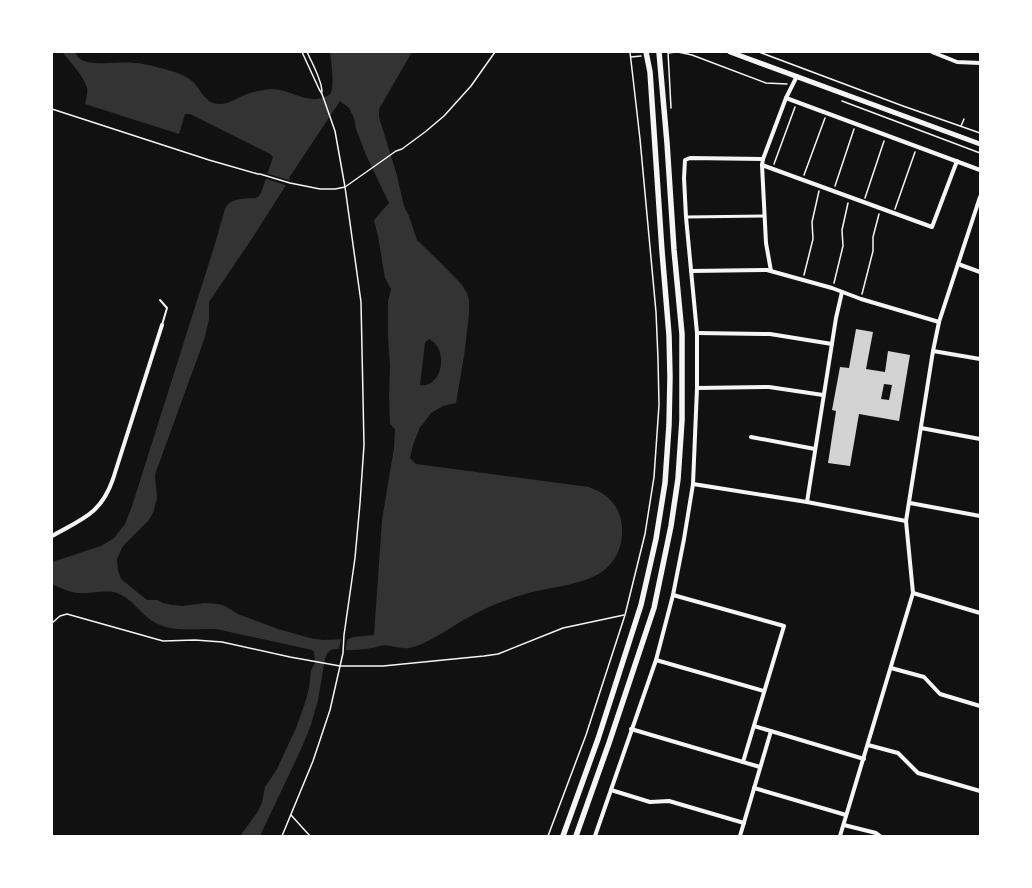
<svg xmlns="http://www.w3.org/2000/svg" width="1032" height="888" font-family="'Libre Baskerville',serif">
	<style>
		.water { fill: #333; fill-rule: evenodd }
		.pier { fill: #111 }
		.building { fill: #d3d3d3; fill-rule: evenodd }
		.lines { fill: none; stroke-linecap: round; stroke-linejoin: round }
		.path { stroke: #f5f5f5; stroke-width: 1.5 }
		.service { stroke: #f5f5f5; stroke-width: 2 }
		.pedestrian { stroke: #f5f5f5; stroke-width: 3 }
		.minor { stroke: #f5f5f5; stroke-width: 4 }
		.tertiary { stroke: #f5f5f5; stroke-width: 5 }
		.secondary { stroke: #f5f5f5; stroke-width: 5.5 }
	</style>
	<rect width="100%" height="100%" fill="#111"/>
	<!-- water -->
	<path class="water" d="M62 52H75C76 55 78 57 80 59 93 67 120 61 135 63 141 63 147 65 153 66 167 70 181 72 192 81 200 88 203 99 213 103 225 107 237 98 247 94 255 91 263 90 271 89 287 89 298 98 313 99 317 100 326 97 330 94 335 89 331 59 330 52H412L379 109V117L396 172 404 206 409 216 417 240 443 265 462 285 467 293 469 300V315L464 356 456 403 443 406 431 413 423 424 420 427 413 445 410 458 416 464 589 487C605 493 617 502 621 520 625 539 619 559 603 571 583 586 546 587 522 595 504 600 485 608 469 617 452 626 427 645 409 648 403 649 393 646 385 645 380 645 376 648 371 648 363 650 354 650 346 650 342 650 336 648 331 650 327 652 326 656 325 659L318 700 311 725 302 747 260 836H240L257 813 262 803 265 787 277 769 296 728 305 703 309 688 311 670 315 663 314 652 312 650 216 629C192 628 168 634 148 618 138 610 131 598 117 593 105 589 91 594 78 593 69 592 60 588 52 584V562L101 546 114 538 125 524 132 506 214 247 225 209C231 197 244 199 256 198L259 196 261 193 273 157 270 154 190 114H185L179 134 85 104C86 99 88 93 87 88 85 78 69 60 62 52ZM340 101 349 108 354 118 356 129 366 155 389 203 374 220 378 236 385 278 391 289 388 301V337L390 366 389 397 390 424 395 429 394 448 382 520 374 635 354 637 348 639 323 640 310 638 278 629 238 614 225 606 218 604 204 603 183 606 172 605 163 603 157 600H147L142 596 121 579 118 570 117 559 122 548 125 544 149 520 153 513 157 498 155 475 157 469 204 340 209 319V302L251 240 290 179 289 178ZM429 339C449 348 443 388 420 385L425 343Z"/>
	<!-- pier -->
	<g class="pier">
		<polygon points="266,173 291,181 289,184 288,186 264,178"/>
		<polygon points="342,637 348,637 345,652 338,651"/>
	</g>
	<!-- building -->
	<path class="building" d="M856 329 873 332 866 369 885 372 888 351 910 355 899 421 859 414 850 466 828 463 836 411 832 410 840 367 849 368ZM884 384 892 385 889 400 881 399Z"/>
	<g class="lines">
		<!-- path -->
		<g class="path">
			<path d="M307 52C312 63 322 80 322 92"/>
			<polyline points="668,52 671,108"/>
			<polyline points="678,52 692,55 766,83 787,84"/>
			<polyline points="759,52 903,106 980,133"/>
			<polyline points="669,53 675,52"/>
			<polyline points="631,57 641,56"/>
			<polyline points="842,101 980,153"/>
			<polyline points="52,109 209,160 258,174 260,174 290,183 320,189 335,189 345,187 396,151 402,149 425,132 444,116 471,86 495,52"/>
			<polyline points="961,126 964,119"/>
			<polyline points="774,164 795,107"/>
			<polyline points="804,175 825,118"/>
			<polyline points="835,186 854,129"/>
			<polyline points="865,198 884,141"/>
			<polyline points="895,209 915,152"/>
			<polyline points="804,275 813,239 812,222 819,191"/>
			<polyline points="834,283 843,246 842,230 848,203"/>
			<polyline points="862,294 873,251 873,237 879,214"/>
			<polyline points="52,623 60,616 67,614 163,641 195,640 222,642 290,657 340,666 383,666 484,656 498,654 563,628 624,615"/>
			<polyline points="291,815 310,836"/>
			<polyline points="282,836 313,761 330,710 343,653 344,635 355,558 360,503 364,445 361,302 345,187 335,131 322,94 319,89 302,52"/>
			<polyline points="548,836 586,735 625,615 645,534 654,477 659,405 658,359 656,312 640,139 630,52"/>
		</g>
		<!-- service -->
		<polyline class="service" points="160,300 167,308 162,325"/>
		<!-- pedestrian -->
		<polyline class="pedestrian" points="686,217 764,216"/>
		<!-- minor -->
		<g class="minor">
			<polyline points="932,52 957,62 980,63"/>
			<polyline points="786,98 980,170"/>
			<polyline points="762,165 932,227 957,161"/>
			<polyline points="958,264 980,272"/>
			<polyline points="691,271 767,270 832,288 861,299 939,322"/>
			<polyline points="771,271 766,243 762,165 763,159 786,98 797,76"/>
			<polyline points="697,333 770,334 832,344"/>
			<polyline points="933,351 980,359"/>
			<polyline points="697,388 769,387 823,395"/>
			<polyline points="921,428 980,439"/>
			<polyline points="751,437 815,449"/>
			<polyline points="693,484 807,502 906,521"/>
			<polyline points="807,502 836,318 842,292"/>
			<polyline points="910,503 980,516"/>
			<path d="M52 536C82 519 101 514 113 479L162 325"/>
			<polyline points="913,593 980,613"/>
			<polyline points="673,595 784,626 743,762"/>
			<polyline points="656,660 764,691"/>
			<polyline points="891,668 924,677 940,694 980,706"/>
			<polyline points="754,726 864,759"/>
			<polyline points="631,729 760,767"/>
			<polyline points="868,745 898,753 918,773 980,791"/>
			<polyline points="754,788 846,815"/>
			<polyline points="611,790 650,802 669,801 744,823"/>
			<polyline points="844,825 876,833 880,836"/>
			<polyline points="595,836 656,660 673,595 684,539 693,484 697,388 697,333 686,217 684,178 685,160 690,158 763,159"/>
			<polyline points="740,836 771,731"/>
			<polyline points="840,836 913,593 906,521 933,351 939,322 980,197"/>
		</g>
		<!-- tertiary -->
		<polyline class="tertiary" points="730,52 980,144"/>
		<!-- secondary -->
		<g class="secondary">
			<polyline points="563,836 598,739 641,605 656,539 665,483 669,425 670,377 669,335 662,251 650,72 646,52"/>
			<polyline points="576,836 609,743 654,608 671,526 678,479 682,420 682,334 674,250 667,143 659,52"/>
		</g>
	</g>
	<!-- border -->
	<rect width="1032" height="888" fill="none" stroke="#ffffff" stroke-width="106"/>
</svg>
